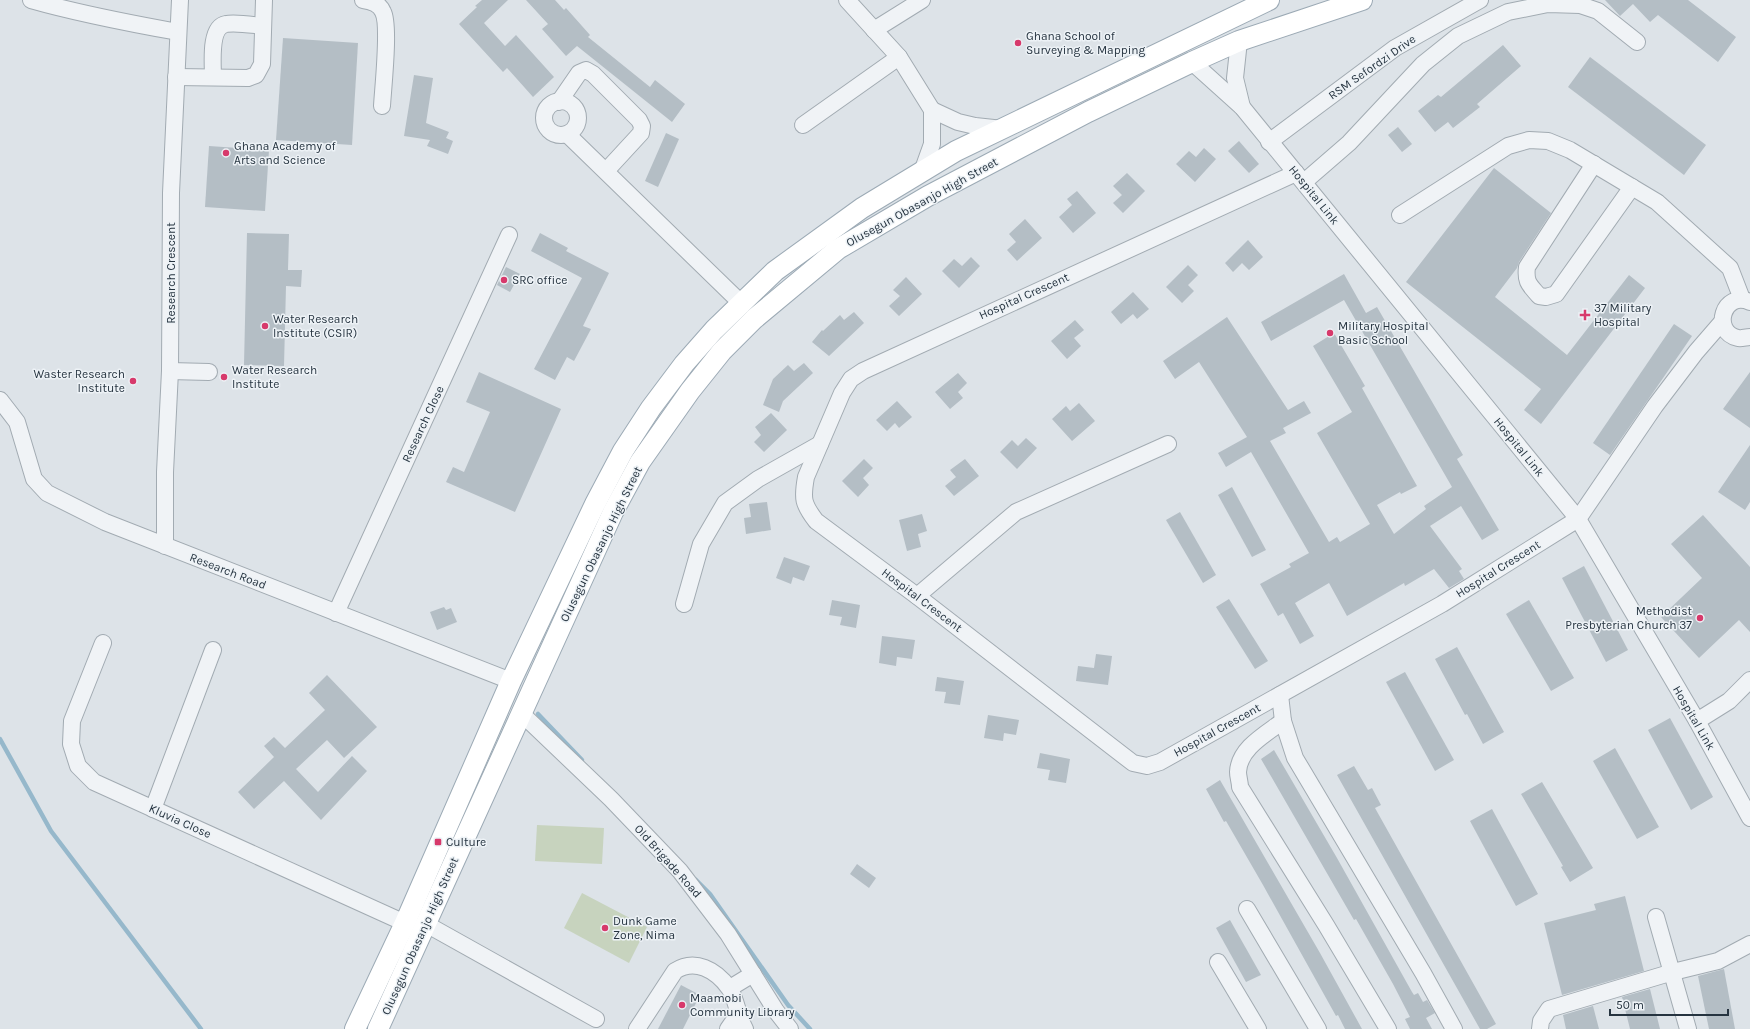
<svg xmlns="http://www.w3.org/2000/svg" width="1750" height="1029" font-family="Karla,sans-serif">
	<style>
		.pitch { fill: #c7d3be }
		.lines { fill: none; stroke-linecap: round; stroke-linejoin: round }
		.stream { stroke: #96b8cb; stroke-width: 4.5 }
		.building { fill: #b4bec5 }
		.minor-casing { stroke: #a2abb2; stroke-width: 18 }
		.major-casing { stroke: #9caab5; stroke-width: 22 }
		.minor { stroke: #f0f3f6; stroke-width: 16 }
		.major { stroke: #fff; stroke-width: 20 }
		.poi-dot { fill: #d7396b; stroke: #edf2f6; stroke-width: 1.5 }
		.labels { text-anchor: middle; stroke-width: 3; stroke-linejoin: round; paint-order: stroke }
		.poi-label { font-size: 12px; fill: #263440; stroke: #edf2f6; text-anchor: start }
		.street-label { font-size: 12px; fill: #263440; stroke: #edf2f6 }
	</style>
	<rect width="100%" height="100%" fill="#dde3e8"/>
	<!-- pitch -->
	<g class="pitch">
		<polygon points="537,825 604,828 602,864 535,861"/>
		<polygon points="582,893 647,927 629,963 564,928"/>
	</g>
	<g class="lines">
		<!-- stream -->
		<g class="stream">
			<polyline points="538,714 582,760"/>
			<polyline points="0,739 51,831 201,1029"/>
			<polyline points="696,880 710,894 788,1005 810,1029"/>
		</g>
	</g>
	<!-- building -->
	<g class="building">
		<polygon points="482,0 508,0 484,23 505,46 516,35 554,77 533,97 507,68 503,72 459,24 477,7 475,6"/>
		<polygon points="526,0 555,0 564,10 566,8 590,35 588,37 650,87 655,80 685,104 672,122 577,46 566,56 542,29 548,24"/>
		<polygon points="1605,0 1688,0 1736,37 1718,62 1658,15 1650,22 1633,4 1620,16"/>
		<polygon points="283,38 358,43 352,145 276,140"/>
		<polygon points="1503,45 1521,66 1477,104 1480,107 1453,128 1448,122 1435,132 1418,111 1438,95 1441,97"/>
		<polygon points="1590,57 1706,145 1684,175 1568,87"/>
		<polygon points="414,75 433,78 426,123 449,132 446,138 453,141 448,154 427,146 430,140 404,136"/>
		<polygon points="1398,127 1412,144 1402,152 1388,135"/>
		<polygon points="666,133 679,139 658,187 645,181"/>
		<polygon points="1239,141 1259,164 1249,173 1228,151"/>
		<polygon points="209,146 269,150 265,211 205,207"/>
		<polygon points="1204,148 1216,159 1195,182 1176,164 1189,151 1196,157"/>
		<polygon points="1494,168 1551,213 1519,262 1517,268 1495,297 1567,355 1629,275 1645,288 1541,424 1524,410 1541,389 1406,282"/>
		<polygon points="1127,173 1145,191 1123,213 1113,203 1122,195 1113,186"/>
		<polygon points="1077,191 1096,213 1073,233 1059,217 1072,205 1067,199"/>
		<polygon points="1025,219 1042,238 1017,261 1007,250 1016,242 1009,234"/>
		<polygon points="247,233 289,234 288,270 302,270 301,287 286,286 284,366 244,365"/>
		<polygon points="540,233 568,248 566,251 609,273 583,326 591,329 574,361 567,357 555,380 534,369 582,278 531,251"/>
		<polygon points="1248,240 1263,257 1249,270 1242,263 1233,272 1225,263"/>
		<polygon points="971,257 980,266 959,288 942,271 954,259 962,266"/>
		<polygon points="1188,265 1198,275 1188,285 1194,291 1182,303 1166,287"/>
		<polygon points="506,267 520,274 510,292 497,285"/>
		<polygon points="1344,274 1366,313 1377,307 1463,455 1457,459 1499,530 1482,540 1461,506 1430,526 1462,569 1459,571 1464,579 1449,588 1434,569 1405,586 1404,583 1347,616 1329,583 1295,603 1314,636 1300,644 1283,613 1278,616 1260,584 1291,567 1289,564 1309,553 1251,452 1226,467 1218,453 1247,437 1199,362 1175,379 1163,361 1227,317 1288,410 1304,401 1311,413 1283,428 1286,433 1270,441 1329,542 1337,537 1340,542 1370,524 1317,433 1352,412 1313,346 1334,333 1365,386 1362,388 1417,486 1401,494 1400,492 1377,505 1394,534 1426,509 1424,506 1452,487 1344,300 1271,341 1261,322"/>
		<polygon points="906,277 922,294 899,316 889,306 900,296 893,290"/>
		<polygon points="1133,292 1149,309 1137,319 1133,314 1121,324 1111,312"/>
		<polygon points="854,312 864,323 829,356 812,342 822,330 823,331 840,315 844,320"/>
		<polygon points="1075,320 1084,330 1074,338 1081,346 1067,359 1051,341"/>
		<polygon points="1674,324 1692,336 1610,455 1593,443"/>
		<polygon points="804,363 813,373 783,401 779,412 763,405 773,379 788,365 794,371"/>
		<polygon points="479,372 561,409 515,512 446,482 453,467 464,472 490,412 466,402"/>
		<polygon points="1750,372 1750,428 1723,409"/>
		<polygon points="958,373 967,383 958,392 963,398 950,409 935,392"/>
		<polygon points="897,401 912,417 899,428 895,423 887,431 876,420"/>
		<polygon points="1079,403 1095,421 1072,441 1052,419 1066,406 1070,411"/>
		<polygon points="771,413 787,430 764,452 754,442 761,435 755,427"/>
		<polygon points="1026,438 1037,448 1017,469 1000,452 1012,440 1018,446"/>
		<polygon points="1750,445 1750,502 1745,510 1718,492"/>
		<polygon points="864,459 873,468 863,478 869,485 858,497 842,481"/>
		<polygon points="965,459 979,476 954,496 945,486 956,477 950,470"/>
		<polygon points="1232,487 1266,550 1252,557 1218,495"/>
		<polygon points="767,502 771,530 746,534 744,518 751,517 749,504"/>
		<polygon points="1180,512 1216,575 1203,583 1166,520"/>
		<polygon points="922,514 927,531 918,534 921,547 907,551 899,520"/>
		<polygon points="1703,515 1750,567 1750,632 1739,620 1699,658 1661,617 1702,578 1671,544"/>
		<polygon points="784,557 810,566 804,581 793,577 791,584 776,578"/>
		<polygon points="1584,566 1628,650 1606,662 1562,578"/>
		<polygon points="1229,599 1268,661 1255,669 1216,607"/>
		<polygon points="832,600 860,605 856,628 840,625 842,617 829,615"/>
		<polygon points="1529,600 1574,678 1551,691 1506,614"/>
		<polygon points="444,607 446,610 451,608 457,622 437,630 430,612"/>
		<polygon points="882,636 915,640 912,659 897,657 896,666 879,663"/>
		<polygon points="1457,647 1504,732 1483,744 1467,714 1465,715 1435,659"/>
		<polygon points="1096,654 1112,656 1108,685 1076,681 1078,666 1094,668"/>
		<polygon points="1405,672 1454,760 1435,771 1386,682"/>
		<polygon points="327,675 377,727 344,758 327,740 296,769 318,792 352,756 367,771 321,820 284,781 254,809 238,792 274,757 264,746 274,737 285,748 325,710 309,693"/>
		<polygon points="937,677 964,681 960,705 944,703 946,692 935,691"/>
		<polygon points="988,715 1019,720 1016,735 1004,733 1003,741 984,738"/>
		<polygon points="1670,718 1713,797 1691,810 1648,730"/>
		<polygon points="1615,748 1659,827 1637,839 1593,761"/>
		<polygon points="1274,750 1337,858 1412,992 1414,995 1418,993 1423,1002 1427,1000 1435,1013 1426,1018 1432,1029 1410,1029 1405,1019 1410,1017 1393,984 1356,919 1354,920 1261,759"/>
		<polygon points="1040,753 1070,759 1066,783 1048,780 1050,770 1037,768"/>
		<polygon points="1354,766 1368,790 1372,788 1381,805 1375,808 1496,1024 1487,1029 1480,1029 1337,775"/>
		<polygon points="1220,780 1320,953 1362,1029 1345,1029 1338,1015 1336,1016 1263,885 1226,821 1224,822 1206,789"/>
		<polygon points="1542,782 1593,868 1570,882 1561,867 1563,866 1521,794"/>
		<polygon points="1492,809 1538,894 1516,906 1470,821"/>
		<polygon points="857,864 876,878 869,888 850,874"/>
		<polygon points="1625,896 1644,971 1562,995 1544,923 1596,910 1594,904"/>
		<polygon points="1230,920 1261,975 1246,982 1216,928"/>
		<polygon points="1724,969 1735,1029 1709,1029 1698,976"/>
		<polygon points="681,985 700,995 683,1029 658,1029"/>
		<polygon points="1650,989 1660,1029 1630,1029 1622,997"/>
		<polygon points="1593,1006 1599,1029 1566,1029 1563,1015"/>
	</g>
	<g class="lines">
		<defs>
			<g id="minor">
				<path d="M31 0C80 14 128 23 178 32"/>
				<path d="M363 0C371 1 380 4 383 12 390 25 383 88 382 106"/>
				<polyline points="847,0 899,57 932,110 932,144 922,172"/>
				<polyline points="874,30 922,0"/>
				<polyline points="1239,41 1235,78 1242,107"/>
				<polyline points="1192,62 1242,107 1578,519 1697,721 1750,818"/>
				<polyline points="176,77 248,78 256,75 262,64 264,0"/>
				<path d="M213 77C213 64 209 27 226 24 235 22 253 25 263 26"/>
				<circle cx="561" cy="118" r="17"/>
				<polyline points="559,102 579,73 586,70 593,74 639,120 642,126 641,133 606,171"/>
				<polyline points="932,110 958,122 975,126 1003,129"/>
				<polyline points="803,125 899,57"/>
				<polyline points="567,134 742,304"/>
				<polyline points="1269,142 1395,48 1480,0"/>
				<path d="M1594 164 1527 267C1525 283 1530 285 1539 296L1546 297 1556 294 1632 187"/>
				<path d="M1296 173 863 371 851 379 842 393 806 477C802 499 803 504 816 521L917 596 1133 763 1147 766 1160 762 1442 604 1578 519 1655 406 1696 352 1722 322"/>
				<polyline points="1304,182 1349,143 1423,64 1458,36 1508,12 1548,4 1580,5 1598,11 1637,42"/>
				<polyline points="1400,215 1508,146 1529,140 1548,141 1570,150 1657,202 1730,268 1742,299"/>
				<path d="M1750 302C1723 290 1711 332 1738 338 1741 339 1746 337 1750 337"/>
				<polyline points="170,371 209,372"/>
				<polyline points="0,400 17,422 34,479 47,493 105,522 511,681"/>
				<polyline points="165,546 165,472 170,371 171,193 180,0"/>
				<polyline points="917,596 1016,512 1168,444"/>
				<polyline points="684,604 701,544 725,503 758,479 820,444"/>
				<polyline points="336,613 509,235"/>
				<polyline points="103,643 72,721 71,744 78,766 94,782 405,923"/>
				<polyline points="1280,695 1283,721 1295,758 1423,973 1454,1029"/>
				<polyline points="522,714 611,799 680,871 728,934 776,1011 790,1029"/>
				<path d="M1283 721C1266 734 1239 748 1238 772 1238 777 1240 782 1240 787L1326 925 1388 1029"/>
				<polyline points="1697,721 1729,701 1750,680"/>
				<polyline points="153,809 213,650"/>
				<polyline points="1247,909 1318,1029"/>
				<polyline points="1656,917 1688,1029"/>
				<polyline points="426,924 596,1019"/>
				<polyline points="1218,962 1258,1029"/>
				<polyline points="730,988 753,974"/>
				<path d="M637 1029 675 971C695 958 716 970 729 988 736 997 738 1017 745 1029"/>
				<polyline points="728,1029 735,1019 737,1009"/>
				<polyline points="1540,1029 1541,1021 1549,1009 1673,972 1718,961 1750,944"/>
			</g>
			<g id="major">
				<polyline points="355,1029 405,923 511,681 595,504 623,451 651,408 684,364 714,330 775,271 862,208 956,151 1269,0"/>
				<polyline points="378,1029 613,512 640,462 690,391 722,351 754,319 838,249 928,196 1088,112 1192,62 1239,41 1362,0"/>
			</g>
		</defs>
		<!-- minor casing -->
		<use href="#minor" class="minor-casing"/>
		<!-- major casing -->
		<use href="#major" class="major-casing"/>
		<!-- minor -->
		<use href="#minor" class="minor"/>
		<!-- major -->
		<use href="#major" class="major"/>
	</g>
	<!-- markers -->
	<g class="poi-dot">
		<circle cx="1018" cy="43" r="4"/>
		<circle cx="226" cy="153" r="4"/>
		<circle cx="504" cy="280" r="4"/>
		<path d="M1583 309h4v4h4v4h-4v4h-4v-4h-4v-4h4z"/>
		<circle cx="265" cy="326" r="4"/>
		<circle cx="1330" cy="333" r="4"/>
		<circle cx="224" cy="377" r="4"/>
		<circle cx="133" cy="381" r="4"/>
		<circle cx="1700" cy="618" r="4"/>
		<rect x="434" y="838" width="8" height="8" rx="2"/>
		<circle cx="605" cy="928" r="4"/>
		<circle cx="682" cy="1005" r="4"/>
	</g>
	<g class="labels">
		<!-- poi labels -->
		<g class="poi-label">
			<text x="1026" y="40">Ghana School of<tspan x="1026" dy="14">Surveying &amp; Mapping</tspan></text>
			<text x="234" y="150">Ghana Academy of<tspan x="234" dy="14">Arts and Science</tspan></text>
			<text x="512" y="284">SRC office</text>
			<text x="1594" y="312">37 Military<tspan x="1594" dy="14">Hospital</tspan></text>
			<text x="273" y="323">Water Research<tspan x="273" dy="14">Institute (CSIR)</tspan></text>
			<text x="1338" y="330">Military Hospital<tspan x="1338" dy="14">Basic School</tspan></text>
			<text x="232" y="374">Water Research<tspan x="232" dy="14">Institute</tspan></text>
			<text x="125" y="378" text-anchor="end">Waster Research<tspan x="125" dy="14">Institute</tspan></text>
			<text x="1692" y="615" text-anchor="end">Methodist<tspan x="1692" dy="14">Presbyterian Church 37</tspan></text>
			<text x="446" y="846">Culture</text>
			<text x="613" y="925">Dunk Game<tspan x="613" dy="14">Zone, Nima</tspan></text>
			<text x="690" y="1002">Maamobi<tspan x="690" dy="14">Community Library</tspan></text>
		</g>
		<!-- street labels -->
		<g class="street-label">
			<text transform="translate(1372 67) rotate(-35)" y="4">RSM Sefordzi Drive</text>
			<text transform="translate(1314 195) rotate(51)" y="4">Hospital Link</text>
			<text transform="translate(922 202) rotate(-29)" y="4">Olusegun Obasanjo High Street</text>
			<text transform="translate(171 273) rotate(-90)" y="4">Research Crescent</text>
			<text transform="translate(1024 296) rotate(-24)" y="4">Hospital Crescent</text>
			<text transform="translate(423 424) rotate(-65)" y="4">Research Close</text>
			<text transform="translate(1519 447) rotate(51)" y="4">Hospital Link</text>
			<text transform="translate(601 544) rotate(-64)" y="4">Olusegun Obasanjo High Street</text>
			<text transform="translate(1498 569) rotate(-32)" y="4">Hospital Crescent</text>
			<text transform="translate(228 571) rotate(21)" y="4">Research Road</text>
			<text transform="translate(922 600) rotate(37)" y="4">Hospital Crescent</text>
			<text transform="translate(1694 718) rotate(60)" y="4">Hospital Link</text>
			<text transform="translate(1217 730) rotate(-29)" y="4">Hospital Crescent</text>
			<text transform="translate(180 821) rotate(24)" y="4">Kluvia Close</text>
			<text transform="translate(668 861) rotate(48)" y="4">Old Brigade Road</text>
			<text transform="translate(420 936) rotate(-66)" y="4">Olusegun Obasanjo High Street</text>
		</g>
	</g>
	<!-- scale -->
	<path d="M1610 1009v6h118v-6" fill="none" stroke="#263440" stroke-width="2"/>
	<text x="1616" y="1009" font-size="12" fill="#263440" stroke="#edf2f6" stroke-width="3" paint-order="stroke">50 m</text>
</svg>
